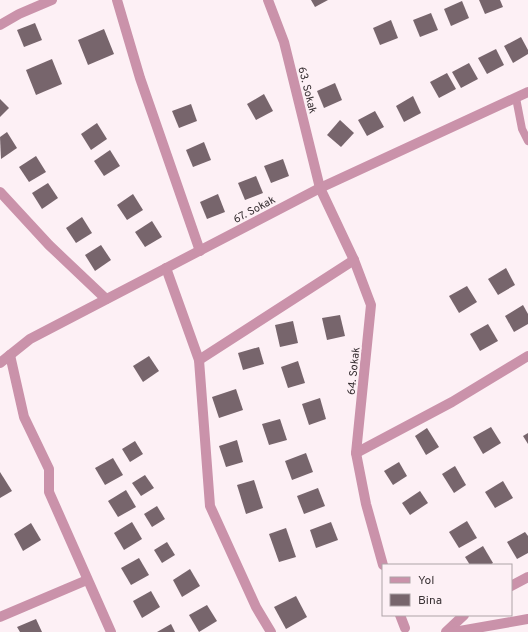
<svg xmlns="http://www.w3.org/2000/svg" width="528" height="632" font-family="Overpass,sans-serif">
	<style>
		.building { fill: #77656c }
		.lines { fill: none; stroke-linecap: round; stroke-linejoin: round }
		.service { stroke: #ca92aa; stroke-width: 8 }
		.minor { stroke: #ca92aa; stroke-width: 10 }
		.labels { text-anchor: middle; stroke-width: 4; stroke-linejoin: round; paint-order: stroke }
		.street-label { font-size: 11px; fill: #383033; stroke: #fdf0f5 }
	</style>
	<rect width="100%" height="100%" fill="#fdf0f5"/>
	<!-- building -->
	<g class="building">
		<polygon points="311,0 328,0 315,7"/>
		<polygon points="479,0 500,0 503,7 485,14"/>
		<polygon points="462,1 469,18 451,26 444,9"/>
		<polygon points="431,13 438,30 420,37 413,20"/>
		<polygon points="391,20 398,38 380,45 373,28"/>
		<polygon points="35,23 42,40 24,47 17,30"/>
		<polygon points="104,29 114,54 88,65 78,40"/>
		<polygon points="521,37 528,50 528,54 513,63 504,46"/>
		<polygon points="496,49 504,65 487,74 478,58"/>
		<polygon points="52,59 62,84 36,95 26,70"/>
		<polygon points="469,63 478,79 461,88 452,72"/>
		<polygon points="447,73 456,89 439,98 430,82"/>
		<polygon points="335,83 342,100 324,108 317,91"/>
		<polygon points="264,94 273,111 256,120 247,104"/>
		<polygon points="413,96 421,113 404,122 396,106"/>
		<polygon points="0,99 9,108 0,117"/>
		<polygon points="191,104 197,121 179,128 172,111"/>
		<polygon points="375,111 384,127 367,136 358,120"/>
		<polygon points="340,120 354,133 341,147 327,135"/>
		<polygon points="97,123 107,139 91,150 81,134"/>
		<polygon points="7,132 17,148 1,159 0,137"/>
		<polygon points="204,142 211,160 193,167 186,150"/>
		<polygon points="110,150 120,166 104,176 94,161"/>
		<polygon points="36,156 46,172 29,182 19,167"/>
		<polygon points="283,159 289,176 271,183 264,166"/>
		<polygon points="256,176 263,193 245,200 238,183"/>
		<polygon points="48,183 58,198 42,209 32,193"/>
		<polygon points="133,194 143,210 127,220 117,205"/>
		<polygon points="218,194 225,212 207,219 200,202"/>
		<polygon points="82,217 92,233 76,243 66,228"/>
		<polygon points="152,221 162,237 145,247 135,232"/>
		<polygon points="101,245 111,260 95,271 85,255"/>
		<polygon points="506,268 515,285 498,295 488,279"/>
		<polygon points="467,286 477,302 459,313 449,296"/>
		<polygon points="523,305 528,314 528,324 514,332 505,316"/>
		<polygon points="340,315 345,336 327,340 322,318"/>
		<polygon points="293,321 298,343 280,347 275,325"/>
		<polygon points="488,324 498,341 480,351 470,334"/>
		<polygon points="259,347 264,364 243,370 238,353"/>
		<polygon points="149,356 159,371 143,382 133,366"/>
		<polygon points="298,361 305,383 288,388 281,367"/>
		<polygon points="236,389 243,410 219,418 212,397"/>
		<polygon points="320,398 326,419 309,425 302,404"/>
		<polygon points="280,419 287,440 269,445 262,424"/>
		<polygon points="491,427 501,443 483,454 473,437"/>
		<polygon points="427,428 439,447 426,455 415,436"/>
		<polygon points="528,433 528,444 523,436"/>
		<polygon points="237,440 243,462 226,467 219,446"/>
		<polygon points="135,441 143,454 130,462 122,449"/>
		<polygon points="306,453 313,472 292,480 285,461"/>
		<polygon points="113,458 123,475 105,485 95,468"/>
		<polygon points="399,462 407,476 393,485 384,471"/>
		<polygon points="455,466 466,485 454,493 442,474"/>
		<polygon points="0,472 12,491 0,498"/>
		<polygon points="145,475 154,488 141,496 132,483"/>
		<polygon points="254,480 263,508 246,514 237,485"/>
		<polygon points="503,481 513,498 495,508 485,492"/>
		<polygon points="318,488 325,506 304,514 297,496"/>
		<polygon points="126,490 136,507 118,517 108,501"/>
		<polygon points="420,491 428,503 410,515 402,503"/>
		<polygon points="157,506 165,519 152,527 144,514"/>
		<polygon points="467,521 477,538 459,548 449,532"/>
		<polygon points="132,522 142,539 124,550 114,533"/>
		<polygon points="331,522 338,540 316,548 310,530"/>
		<polygon points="31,523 41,540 23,551 14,534"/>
		<polygon points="286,528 296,557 279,562 269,534"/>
		<polygon points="525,532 528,536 528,553 517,559 507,542"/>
		<polygon points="167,542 175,555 162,563 154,550"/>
		<polygon points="483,546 493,563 490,565 470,565 465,557"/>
		<polygon points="139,558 149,575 131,585 121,568"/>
		<polygon points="190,569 200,586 182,597 173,580"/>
		<polygon points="151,591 160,607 142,618 133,601"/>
		<polygon points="296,596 307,617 286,629 274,607"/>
		<polygon points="207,605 217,621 199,632 189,615"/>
		<polygon points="36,619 42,632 20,632 17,627"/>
		<polygon points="171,624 175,632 157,632"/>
	</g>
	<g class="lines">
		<!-- service -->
		<polyline class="service" points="516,98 522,129 528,141"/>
		<!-- minor -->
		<g class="minor">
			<polyline points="117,0 140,78 200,251"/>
			<polyline points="268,0 284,42 320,188 354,260 371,305 356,453 366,504 383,565"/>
			<polyline points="0,25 19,14 52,0"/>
			<polyline points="0,192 49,245 106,299"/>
			<polyline points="166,268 199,360 210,506 256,607 271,632"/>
			<polyline points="10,355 24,417 49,469 49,492 111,632"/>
			<polyline points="199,360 354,260"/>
			<polyline points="0,363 30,339 320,188 528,92"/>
			<polyline points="356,453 452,402 528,356"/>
			<polyline points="511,586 528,577"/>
			<polyline points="400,615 405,628"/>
			<polyline points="0,617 87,580"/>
			<polyline points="446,632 464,615"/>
			<polyline points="454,632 528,619"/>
		</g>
	</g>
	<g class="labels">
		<!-- street labels -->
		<g class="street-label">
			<text transform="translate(308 90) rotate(76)" y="4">63. Sokak</text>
			<text transform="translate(254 209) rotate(-28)" y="4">67. Sokak</text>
			<text transform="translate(353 371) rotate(-84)" y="4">64. Sokak</text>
		</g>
	</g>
	<!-- legend -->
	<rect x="382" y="564" width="130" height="52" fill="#fdf0f5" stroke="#aea3a7"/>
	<rect x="390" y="577" width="20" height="6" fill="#ca92aa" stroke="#aea3a7"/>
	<text x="418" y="584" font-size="12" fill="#383033">Yol</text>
	<rect x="390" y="594" width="20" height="12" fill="#77656c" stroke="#aea3a7"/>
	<text x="418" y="604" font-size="12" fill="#383033">Bina</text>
</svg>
